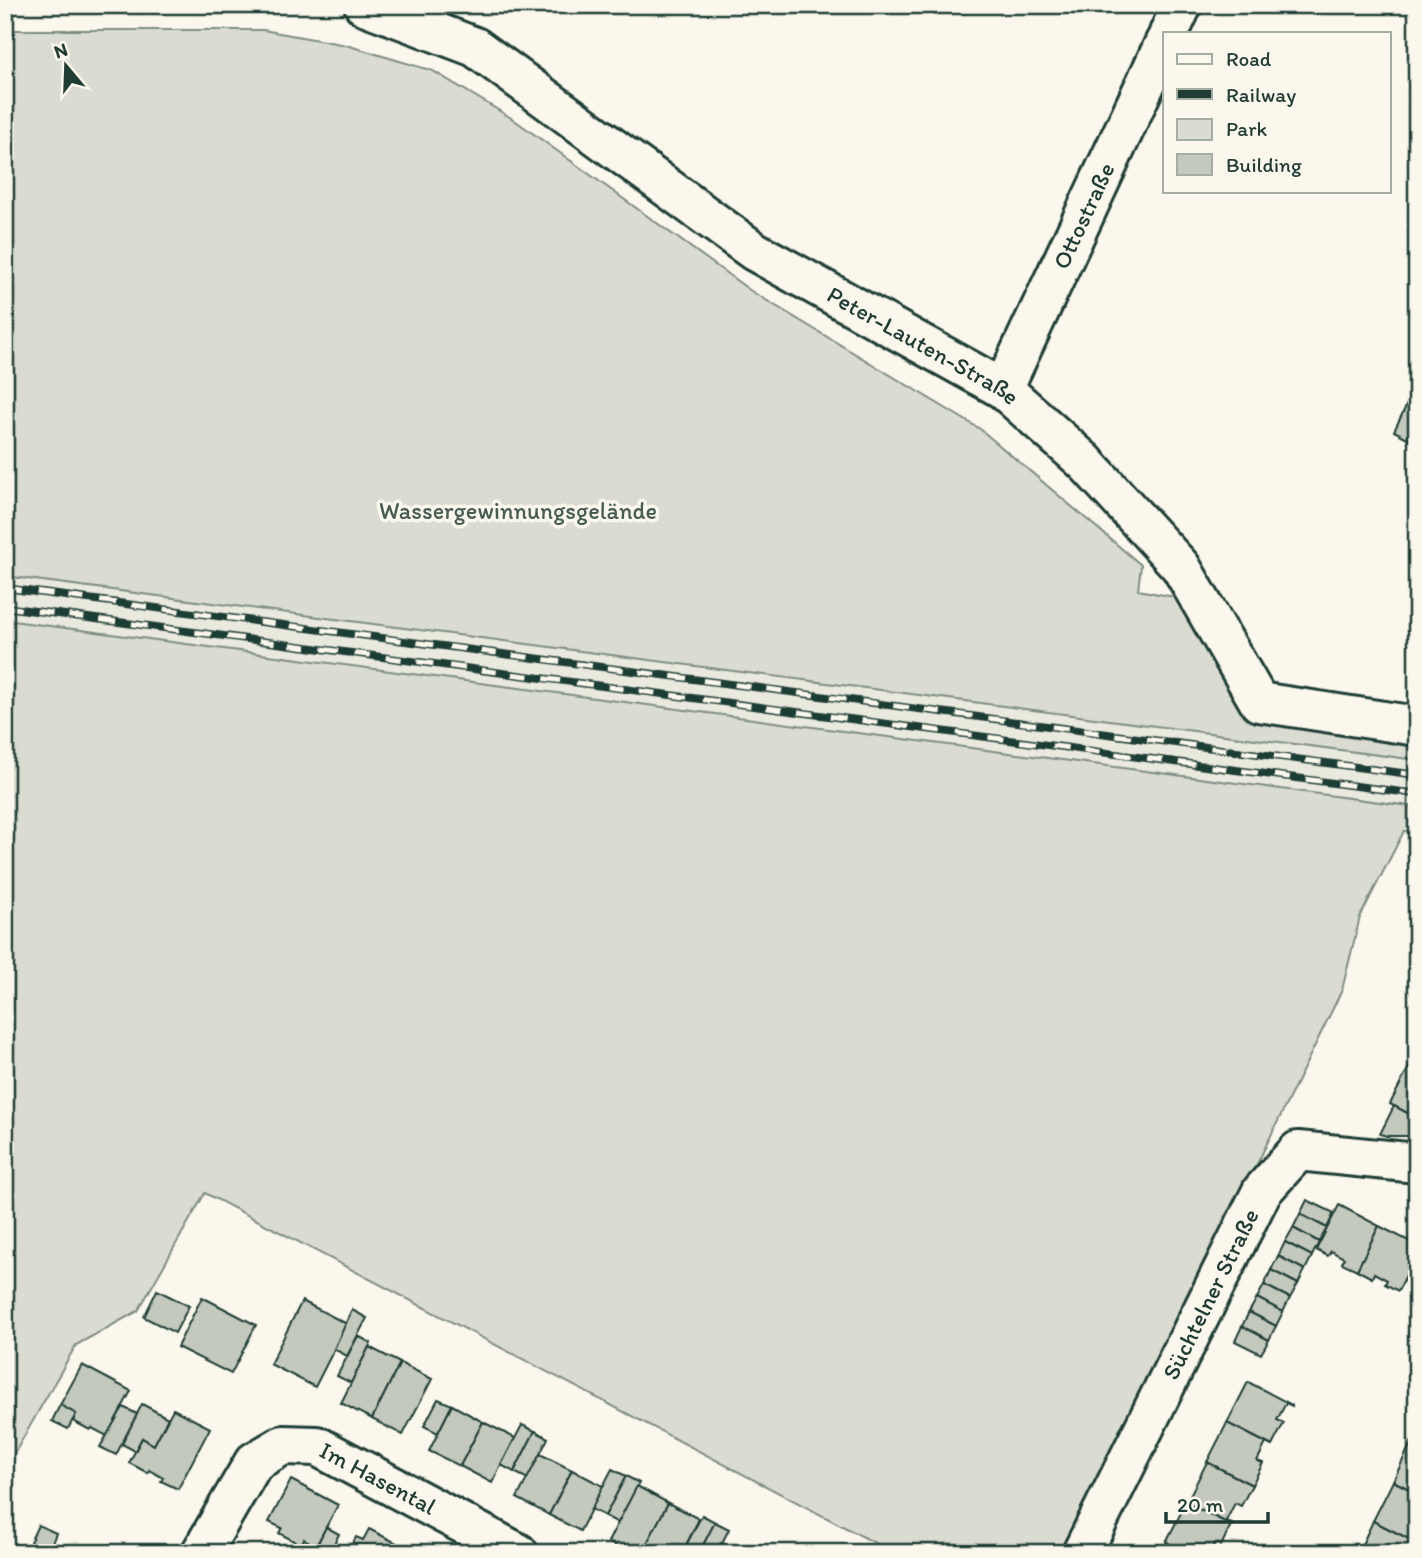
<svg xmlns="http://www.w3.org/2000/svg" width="1422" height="1558" font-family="Itim,sans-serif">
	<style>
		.built { fill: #eae9de }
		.green { fill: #dbdcd1; stroke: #7d8c82; stroke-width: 2 }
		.building { fill: #c4c9be; stroke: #1f3d34; stroke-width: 2 }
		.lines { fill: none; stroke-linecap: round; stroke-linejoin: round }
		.street-casing { stroke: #1f3d34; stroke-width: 44 }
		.street { stroke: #fbf7ec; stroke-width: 38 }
		.rail-casing { stroke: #1f3d34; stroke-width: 8 }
		.rail { stroke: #fbf7ec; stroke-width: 5; stroke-dasharray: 16; stroke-linecap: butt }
		.labels { text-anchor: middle; stroke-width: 7; stroke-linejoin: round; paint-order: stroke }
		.street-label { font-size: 24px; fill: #1f3d34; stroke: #fbf7ec }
		.park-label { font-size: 24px; fill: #455d53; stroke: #fbf7ec }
	</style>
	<rect width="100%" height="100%" fill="#fbf7ec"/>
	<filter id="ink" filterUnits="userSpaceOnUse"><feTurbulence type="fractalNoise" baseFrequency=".0143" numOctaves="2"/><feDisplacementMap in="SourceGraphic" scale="14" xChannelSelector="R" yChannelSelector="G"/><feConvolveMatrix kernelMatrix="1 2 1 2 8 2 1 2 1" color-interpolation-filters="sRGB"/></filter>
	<g filter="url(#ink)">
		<!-- built -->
		<polygon class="built" points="5,576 1417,760 1417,807 5,620"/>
		<!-- green -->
		<g class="green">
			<polygon points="5,30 263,30 346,45 433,71 513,119 751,291 980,429 1141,565 1138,590 1184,599 1251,721 1417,746 1417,760 5,576"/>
			<polygon points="5,620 1417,807 1417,832 1404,831 1360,917 1342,990 1067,1553 894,1553 205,1193 138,1311 76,1345 5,1470"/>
		</g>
		<!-- building -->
		<g class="building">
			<polygon points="1410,398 1417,402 1417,443 1394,431"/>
			<polygon points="1411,1063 1417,1067 1417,1118 1390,1104"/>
			<polygon points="1394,1106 1417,1118 1416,1136 1387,1136 1380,1134"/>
			<polygon points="1307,1200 1334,1213 1327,1228 1300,1214"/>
			<polygon points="1339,1205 1379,1226 1357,1270 1342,1263 1344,1258 1331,1251 1328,1256 1316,1250"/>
			<polygon points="1300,1214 1327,1228 1319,1242 1293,1228"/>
			<polygon points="1379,1226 1417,1245 1415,1258 1398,1291 1385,1284 1387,1280 1374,1273 1372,1278 1357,1270"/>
			<polygon points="1293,1228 1319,1242 1312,1256 1285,1242"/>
			<polygon points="1285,1242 1312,1256 1305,1270 1278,1256"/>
			<polygon points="1278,1256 1305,1270 1298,1284 1271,1270"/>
			<polygon points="1271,1270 1298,1284 1290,1298 1264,1285"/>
			<polygon points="1264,1285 1290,1298 1283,1312 1257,1298"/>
			<polygon points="157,1290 189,1306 175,1333 144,1317"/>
			<polygon points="202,1297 256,1325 231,1374 177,1347"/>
			<polygon points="1257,1298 1283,1312 1276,1326 1249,1312"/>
			<polygon points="302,1301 347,1324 315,1387 270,1364"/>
			<polygon points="352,1310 367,1318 347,1356 334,1349"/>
			<polygon points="1249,1312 1276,1326 1269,1340 1242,1326"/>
			<polygon points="1242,1326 1269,1340 1261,1354 1235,1341"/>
			<polygon points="358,1336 371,1343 351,1383 337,1376"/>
			<polygon points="369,1347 400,1363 372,1419 341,1403"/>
			<polygon points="400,1363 432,1379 403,1435 372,1419"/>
			<polygon points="82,1365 131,1391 107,1436 92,1428 90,1430 73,1421 76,1414 60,1405"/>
			<polygon points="1248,1382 1292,1405 1292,1406 1286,1403 1277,1420 1284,1423 1272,1446 1227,1423"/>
			<polygon points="438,1399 452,1405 438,1433 424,1426"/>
			<polygon points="142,1404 168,1418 154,1445 142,1438 135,1451 122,1444"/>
			<polygon points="60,1405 76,1414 68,1429 52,1421"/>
			<polygon points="452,1405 483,1422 460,1466 429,1451"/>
			<polygon points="123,1407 137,1414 116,1455 100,1447"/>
			<polygon points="173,1409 210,1428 178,1489 161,1481 163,1478 149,1470 148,1473 129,1463 142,1438 154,1445"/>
			<polygon points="483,1422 515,1438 492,1483 460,1466"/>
			<polygon points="1227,1423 1272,1446 1266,1443 1257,1461 1263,1463 1252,1485 1207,1462"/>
			<polygon points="522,1425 535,1431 514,1472 501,1465"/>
			<polygon points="535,1431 548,1438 528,1479 514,1472"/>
			<polygon points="1412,1441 1417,1443 1417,1493 1393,1481"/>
			<polygon points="540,1454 572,1470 549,1515 517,1498"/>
			<polygon points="1207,1462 1252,1485 1241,1506 1235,1503 1226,1521 1232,1524 1231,1525 1186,1503"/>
			<polygon points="612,1469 626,1476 605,1516 591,1509"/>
			<polygon points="572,1470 603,1486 580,1531 549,1515"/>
			<polygon points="626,1476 639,1483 618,1523 605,1516"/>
			<polygon points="291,1480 338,1505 316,1546 304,1539 301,1545 279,1533 282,1528 269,1522"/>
			<polygon points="1393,1481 1417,1493 1417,1533 1414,1539 1417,1540 1417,1543 1373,1521"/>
			<polygon points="637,1486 668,1503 642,1553 622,1553 623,1551 608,1542"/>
			<polygon points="668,1503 699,1519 682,1553 642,1553"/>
			<polygon points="1186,1503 1231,1525 1221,1546 1215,1543 1210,1553 1187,1553 1166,1542"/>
			<polygon points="702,1515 715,1522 699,1553 682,1553"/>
			<polygon points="1373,1521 1417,1543 1414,1553 1358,1553"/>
			<polygon points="715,1522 729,1529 722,1543 721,1543 716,1553 699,1553"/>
			<polygon points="38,1525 56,1533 51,1546 49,1545 46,1553 25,1553"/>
			<polygon points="326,1527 339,1534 330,1553 313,1553"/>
			<polygon points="369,1529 410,1550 409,1553 352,1553 349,1551 356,1537 363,1540"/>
			<polygon points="721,1543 722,1543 740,1553 716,1553"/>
			<polygon points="49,1545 51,1546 67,1553 46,1553"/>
		</g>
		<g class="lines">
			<defs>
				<g id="street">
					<path id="s1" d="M364 5 475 47 754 251 1003 389 1085 462 1181 567 1259 702 1417 726"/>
					<polyline points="1169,33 1182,5"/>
					<path id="s2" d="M1003 389 1165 42"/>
					<path id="s3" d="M201 1553 254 1462 283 1445 317 1446 518 1553"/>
					<path id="s4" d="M1082 1553 1262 1191 1298 1151 1417 1163"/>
				</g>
			</defs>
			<!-- street casing -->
			<use href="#street" class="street-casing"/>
			<!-- street -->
			<use href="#street" class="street"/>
			<defs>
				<g id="rail">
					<polyline points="5,588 1417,775"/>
					<polyline points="5,607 1417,794"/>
				</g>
			</defs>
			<!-- rail casing -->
			<use href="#rail" class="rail-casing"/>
			<!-- rail -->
			<use href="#rail" class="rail"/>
		</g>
	</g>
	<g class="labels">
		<!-- street labels -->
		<g class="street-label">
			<text dy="8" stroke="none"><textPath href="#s2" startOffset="191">Ottostraße</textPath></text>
			<text dy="8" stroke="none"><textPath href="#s1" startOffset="658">Peter-Lauten-Straße</textPath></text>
			<text dy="8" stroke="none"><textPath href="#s4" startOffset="289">Süchtelner Straße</textPath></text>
			<text dy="8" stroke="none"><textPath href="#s3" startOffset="242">Im Hasental</textPath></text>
		</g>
		<!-- park labels -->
		<g class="park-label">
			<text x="518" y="519">Wassergewinnungsgelände</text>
		</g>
	</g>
	<!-- margin -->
	<rect width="1422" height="1558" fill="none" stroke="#fbf7ec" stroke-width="28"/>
	<rect x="14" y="14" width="1394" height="1530" fill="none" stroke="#1f3d34" stroke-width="2.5" filter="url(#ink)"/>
	<!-- legend -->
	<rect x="1163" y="32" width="228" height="161" fill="#fbf7ec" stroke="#a3ada2" stroke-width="2"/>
	<rect x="1177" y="54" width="35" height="10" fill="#fbf7ec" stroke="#a3ada2" stroke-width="2"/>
	<text x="1226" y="66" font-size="21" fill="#1f3d34">Road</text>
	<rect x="1177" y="89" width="35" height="10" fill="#1f3d34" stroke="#a3ada2" stroke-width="2"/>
	<text x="1226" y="102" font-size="21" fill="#1f3d34">Railway</text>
	<rect x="1177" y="119" width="35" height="21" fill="#dbdcd1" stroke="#a3ada2" stroke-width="2"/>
	<text x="1226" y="136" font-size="21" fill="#1f3d34">Park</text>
	<rect x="1177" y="154" width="35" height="21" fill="#c4c9be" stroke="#a3ada2" stroke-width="2"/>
	<text x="1226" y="172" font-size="21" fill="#1f3d34">Building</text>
	<!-- north arrow -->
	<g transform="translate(66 66) rotate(341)" stroke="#fbf7ec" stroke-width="5" paint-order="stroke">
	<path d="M0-5L12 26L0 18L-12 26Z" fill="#1f3d34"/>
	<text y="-10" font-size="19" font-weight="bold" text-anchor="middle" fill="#1f3d34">N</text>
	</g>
	<!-- scale -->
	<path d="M1166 1512v10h102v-10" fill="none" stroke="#1f3d34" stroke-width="3.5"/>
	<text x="1177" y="1512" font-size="21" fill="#1f3d34" stroke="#fbf7ec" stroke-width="5" paint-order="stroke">20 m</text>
</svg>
